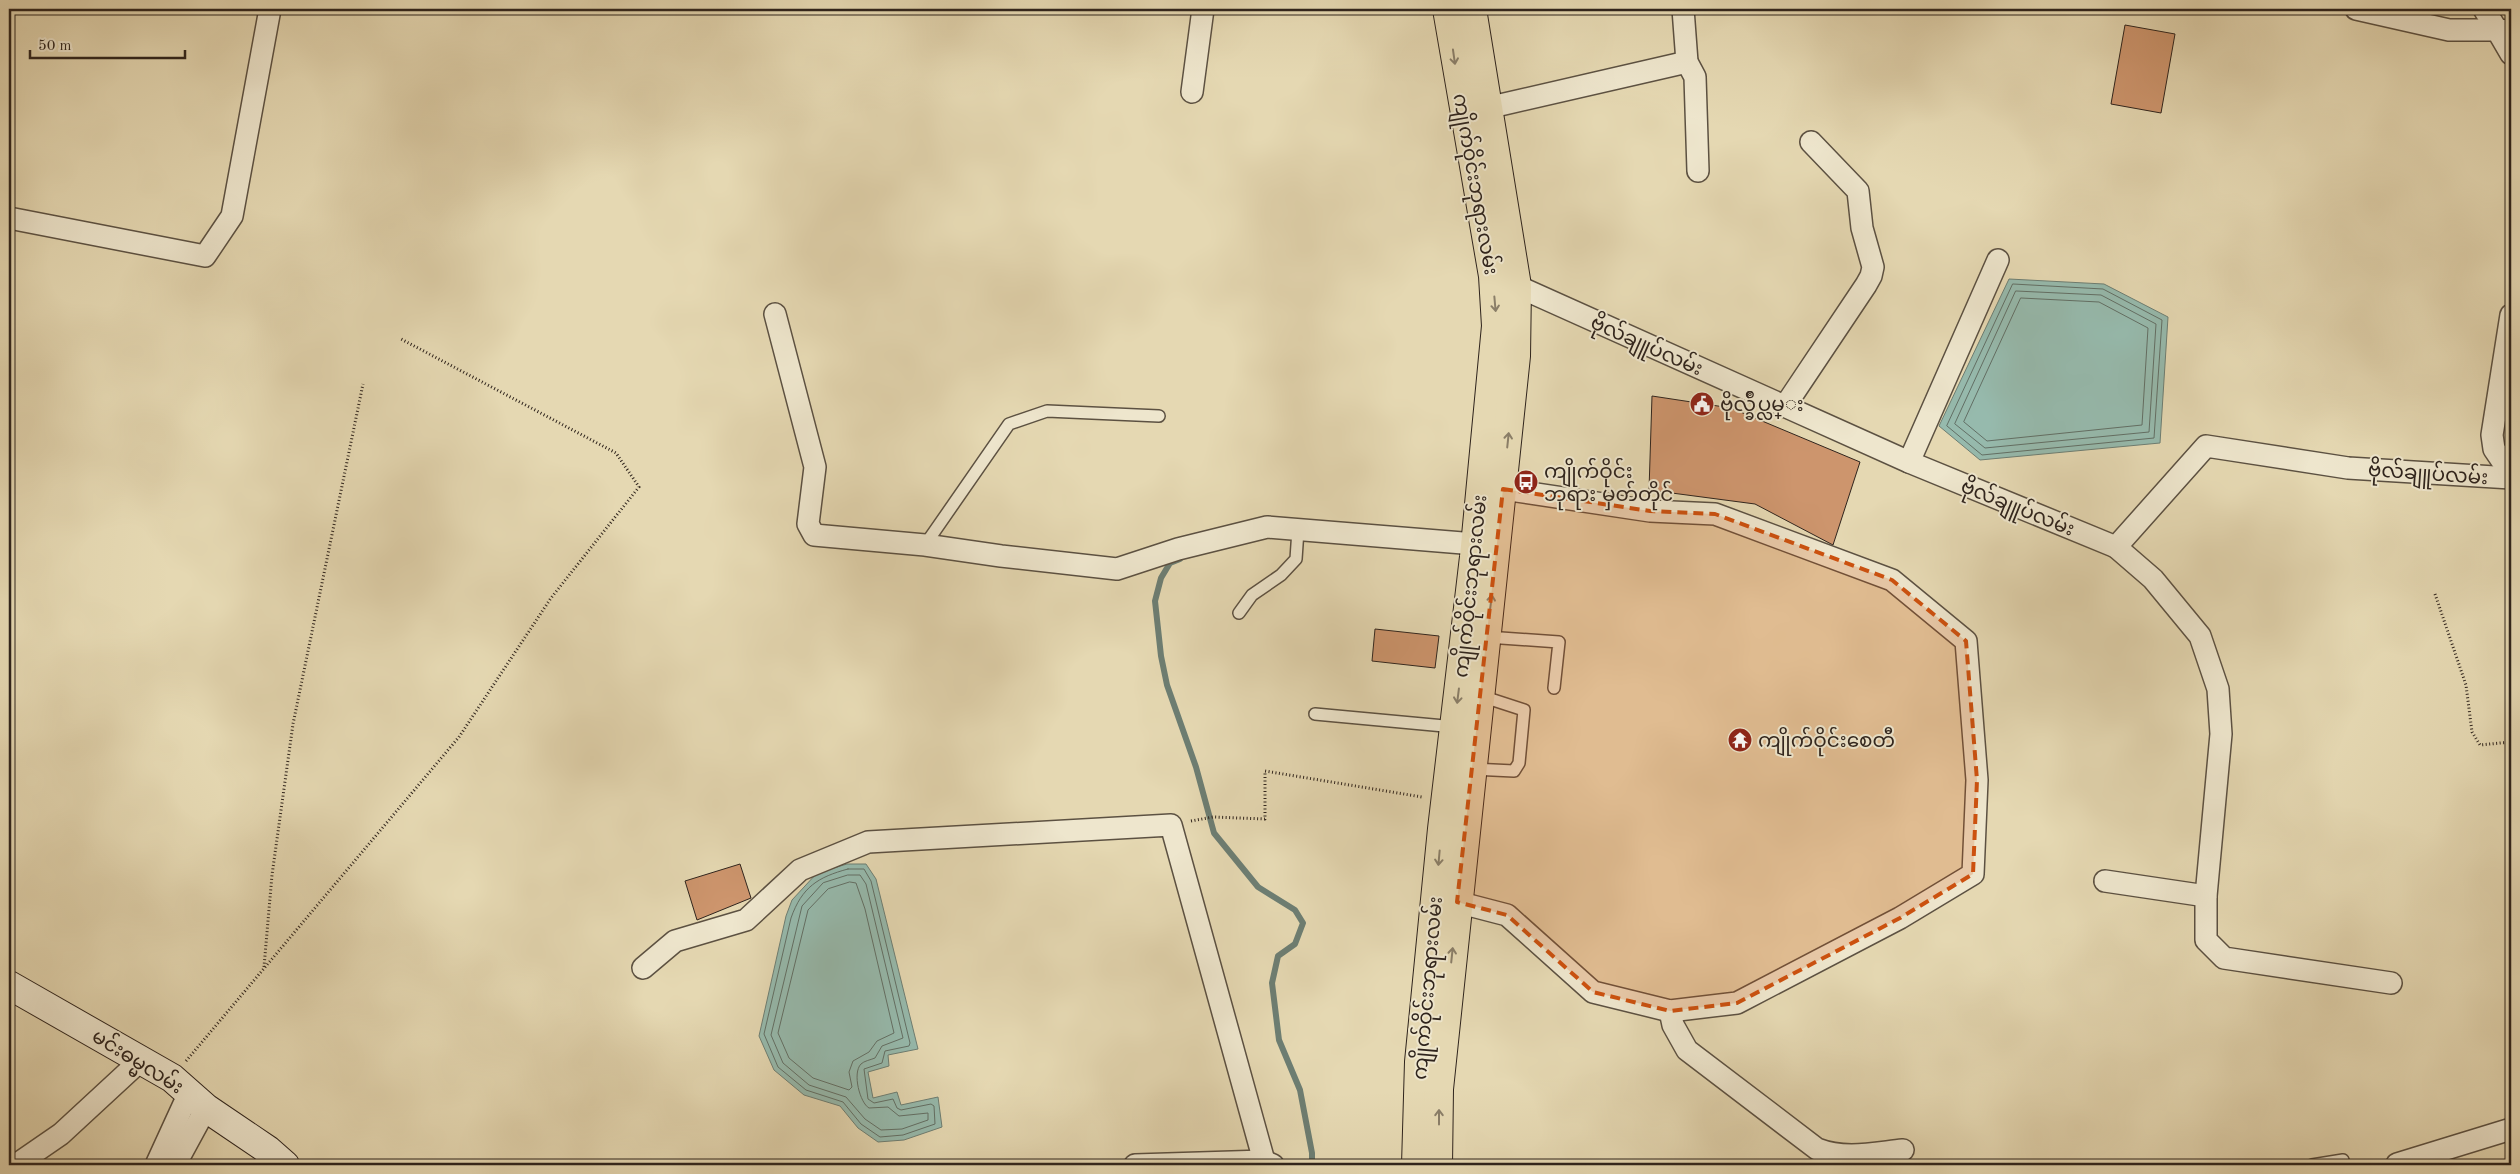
<svg xmlns="http://www.w3.org/2000/svg" width="2520" height="1174" font-family="'Old Standard TT','Noto Sans Myanmar',serif">
	<style>
		.water { fill: #96baad; stroke: #6d7e73 }
		.lines { fill: none; stroke-linecap: round; stroke-linejoin: round }
		.shore { stroke: #626f65; stroke-width: 1 }
		.stream { stroke: #6d7e73; stroke-width: 6 }
		.building { fill: #cd956d; stroke: #2f241d }
		.lane-casing { stroke: #5c5142; stroke-width: 14 }
		.street-casing { stroke: #5c5142; stroke-width: 24 }
		.secondary-casing { stroke: #2f241d; stroke-width: 30 }
		.primary-casing { stroke: #2f241d; stroke-width: 30 }
		.path { stroke: #2f241d; stroke-width: 3; stroke-dasharray: 1 2.5; stroke-linecap: butt }
		.lane { stroke: #eee6cd; stroke-width: 11 }
		.street { stroke: #eee6cd; stroke-width: 21 }
		.secondary { stroke: #eee6cd; stroke-width: 28 }
		.primary { stroke: #e5d8b2; stroke-width: 28 }
		.oneway { stroke: #8a7e68 }
		.marked { fill: #cc510f; fill-opacity: 0.2; stroke: #cc510f; stroke-width: 4; stroke-dasharray: 10 6; stroke-linejoin: round }
		.labels { text-anchor: middle; stroke-width: 4; stroke-linejoin: round; paint-order: stroke }
		.street-label { font-size: 20px; fill: #2f241d; stroke: #eee6cd }
		.poi-label { font-size: 20px; fill: #2f241d; stroke: #eee6cd; text-anchor: start }
	</style>
	<rect width="100%" height="100%" fill="#e5d8b2"/>
	<filter id="stains"><feTurbulence type="fractalNoise" baseFrequency=".004" numOctaves="4"/><feColorMatrix values="0 0 0 0 .2 0 0 0 0 .09 0 0 0 0 .02 0 0 0 .5 -.17"/></filter>
	<radialGradient id="worn" r=".72"><stop offset=".6" stop-color="#630" stop-opacity="0"/><stop offset="1" stop-color="#630" stop-opacity=".3"/></radialGradient>
	<!-- water -->
	<g class="water">
		<polygon points="2009,279 2104,284 2168,317 2160,443 1980,460 1939,426"/>
		<polygon points="847,864 866,864 876,879 918,1049 888,1055 889,1066 868,1072 873,1098 897,1092 901,1105 938,1097 942,1127 904,1140 878,1142 858,1128 840,1106 804,1095 774,1070 759,1036 786,916 792,900 817,873"/>
	</g>
	<g class="lines">
		<!-- shore -->
		<g class="shore">
			<polygon points="2013,284 2103,289 2162,320 2154,438 1982,455 1947,426"/>
			<polygon points="2016,291 2101,295 2156,324 2149,432 1985,448 1955,424"/>
			<polygon points="2021,298 2099,302 2148,328 2142,425 1987,441 1964,422"/>
			<path d="M848 869H864L871 881 910 1043 909 1046 885 1051 882 1063 864 1069 868 1099 874 1103 893 1099 897 1108 901 1110 931 1104 934 1106 935 1124 903 1135 880 1137 861 1124 843 1102 806 1090 778 1067 764 1034 791 918C802 887 818 877 848 869Z"/>
			<path d="M848 875H860L866 884 903 1038 882 1046 875 1058C870 1060 864 1061 861 1064 852 1073 860 1103 869 1108L888 1107 899 1116 928 1113V1120L902 1129 881 1130 865 1119 846 1097 809 1085 783 1063 771 1035 802 906 823 883Z"/>
			<polygon points="850,882 856,883 865,909 894,1033 877,1041 869,1052 853,1061 849,1072 852,1087 849,1090 813,1078 789,1058 778,1033 808,910 828,889"/>
		</g>
		<!-- stream -->
		<polyline class="stream" points="1180,559 1170,563 1161,578 1155,601 1161,656 1167,685 1196,767 1214,833 1258,887 1295,910 1303,923 1295,944 1278,956 1272,983 1279,1040 1300,1090 1312,1153 1312,1165"/>
	</g>
	<!-- building -->
	<g class="building">
		<polygon points="2125,25 2175,34 2161,113 2111,104"/>
		<polygon points="1652,396 1731,408 1860,462 1833,545 1755,504 1649,490"/>
		<polygon points="1375,629 1439,636 1435,668 1372,661"/>
		<polygon points="740,864 751,898 697,920 685,881"/>
	</g>
	<g class="lines">
		<defs>
			<g id="lane">
				<polyline points="925,545 1009,424 1047,411 1159,416"/>
				<polyline points="1239,613 1252,595 1281,575 1296,559 1298,530"/>
				<polyline points="1487,637 1559,642 1554,688"/>
				<polyline points="1315,714 1455,727"/>
				<polyline points="1472,769 1514,771 1519,763 1524,710 1481,696"/>
				<polyline points="2312,1165 2343,1160 2344,1165"/>
			</g>
			<g id="street">
				<polyline points="1683,9 1687,62 1695,77 1698,171"/>
				<polyline points="2356,9 2449,30 2497,30 2511,54"/>
				<polyline points="2484,9 2497,30 2509,31"/>
				<polyline points="1192,92 1203,9"/>
				<polyline points="1487,108 1687,62"/>
				<polyline points="9,218 205,256 232,216 270,9"/>
				<polyline points="1517,286 1909,462 2116,547 2206,446 2348,468 2511,478"/>
				<polyline points="775,314 815,467 808,524 814,535 925,545 1001,556 1117,569 1178,549 1267,527 1475,544"/>
				<polyline points="2511,315 2492,435 2494,449 2511,474"/>
				<polyline points="1785,406 1866,285 1871,276 1873,267 1862,228 1858,191 1811,142"/>
				<polyline points="1909,462 1998,260"/>
				<polyline points="2116,547 2153,579 2200,636 2218,689 2221,734 2206,896 2206,940 2224,958 2391,983"/>
				<polyline points="2105,881 2206,896"/>
				<polyline points="1457,902 1507,915 1593,992 1670,1011 1737,1003 1900,918 1973,874 1977,780 1966,641 1892,580 1715,514 1650,511 1503,489"/>
				<polyline points="643,968 675,941 746,920 800,870 868,842 1171,825 1264,1161"/>
				<path d="M1670 1011 1673 1025 1687 1050 1817 1149C1845 1160 1874 1153 1903 1150"/>
				<polyline points="2397,1164 2511,1129"/>
				<polyline points="16,1165 61,1134 140,1061"/>
				<polyline points="156,1165 189,1093"/>
				<polyline points="175,1165 206,1108"/>
				<polyline points="1135,1165 1264,1161 1273,1165"/>
			</g>
			<polyline id="secondary" points="9,985 172,1078 206,1108 268,1150 285,1165"/>
			<g id="primary">
				<polyline points="1416,1165 1419,1062 1442,829 1474,557 1496,326 1493,276 1447,9"/>
				<polyline points="1438,1165 1439,1089 1516,356 1517,286 1472,9"/>
			</g>
		</defs>
		<!-- lane casing -->
		<use href="#lane" class="lane-casing"/>
		<!-- street casing -->
		<use href="#street" class="street-casing"/>
		<!-- secondary casing -->
		<use href="#secondary" class="secondary-casing"/>
		<!-- primary casing -->
		<use href="#primary" class="primary-casing"/>
		<!-- path -->
		<g class="path">
			<polyline points="2435,594 2466,685 2472,732 2480,745 2511,742"/>
			<polyline points="1191,821 1213,817 1265,819 1265,771 1422,797"/>
			<polyline points="264,967 272,875 293,724 363,384"/>
			<polyline points="186,1061 459,737 551,598 639,487 616,453 401,339"/>
		</g>
		<!-- lane -->
		<use href="#lane" class="lane"/>
		<!-- street -->
		<use href="#street" class="street"/>
		<!-- secondary -->
		<use href="#secondary" class="secondary"/>
		<!-- primary -->
		<use href="#primary" class="primary"/>
	</g>
	<!-- one-way arrows -->
	<defs><path id="oneway-shaft" d="M-6 0H5M1.5-3L5.5 0L1.5 3" fill="none" stroke-width="1.6" stroke-linecap="round" stroke-linejoin="round" transform="scale(1.25)"/></defs>
	<g class="oneway">
		<use href="#oneway-shaft" transform="translate(1454 57) rotate(82)"/>
		<use href="#oneway-shaft" transform="translate(1495 304) rotate(85)"/>
		<use href="#oneway-shaft" transform="translate(1508 440) rotate(-84)"/>
		<use href="#oneway-shaft" transform="translate(1491 602) rotate(-83)"/>
		<use href="#oneway-shaft" transform="translate(1458 696) rotate(97)"/>
		<use href="#oneway-shaft" transform="translate(1439 858) rotate(95)"/>
		<use href="#oneway-shaft" transform="translate(1452 955) rotate(-84)"/>
		<use href="#oneway-shaft" transform="translate(1439 1117) rotate(-90)"/>
	</g>
	<!-- marked area -->
	<path class="marked" d="M1503 489 1650 511 1715 514 1892 580 1966 641 1977 780 1973 874 1900 918 1737 1003 1670 1011 1593 992 1507 915 1457 902Z"/>
	<!-- icons -->
	<defs>
		<symbol id="civic-disc" viewBox="-11 -11 22 22"><circle r="9.5" fill="#8f2418" stroke="#eee6cd"/><path d="M-.6-6.5H3V-4.5H.6V-3L4-1V1h2V6H-6V1h2V-1L-.6-3ZM-1.2 2.5V6h2.4V2.5Z" fill="#fff"/></symbol>
		<symbol id="bus-disc" viewBox="-11 -11 22 22"><circle r="9.5" fill="#8f2418" stroke="#eee6cd"/><path d="M-5-6H5V4H4V6H2V4H-2V6H-4V4H-5ZM-3.5-4V0h7V-4ZM-3.5 1.2v1.5H-2V1.2ZM2 1.2v1.5H3.5V1.2Z" fill="#fff"/></symbol>
		<symbol id="temple-disc" viewBox="-11 -11 22 22"><circle r="9.5" fill="#8f2418" stroke="#eee6cd"/><path d="M0-6L5-2H3V0L6.5 2.5H4V6H1.5V3h-3V6H-4V2.5H-6.5L-3 0V-2H-5Z" fill="#fff"/></symbol>
	</defs>
	<g fill-rule="evenodd">
		<use href="#civic-disc" x="1688" y="390" width="28" height="28"/>
		<use href="#bus-disc" x="1512" y="468" width="28" height="28"/>
		<use href="#temple-disc" x="1726" y="726" width="28" height="28"/>
	</g>
	<g class="labels">
		<!-- street labels -->
		<g class="street-label">
			<text transform="translate(1476 184) rotate(80)" y="7">ကျိုက်ဝိုင်းဘုရားလမ်း</text>
			<text transform="translate(1647 345) rotate(24)" y="7">ဗိုလ်ချူပ်လမ်း</text>
			<text transform="translate(2428 473) rotate(4)" y="7">ဗိုလ်ချူပ်လမ်း</text>
			<text transform="translate(2018 507) rotate(22)" y="7">ဗိုလ်ချူပ်လမ်း</text>
			<text transform="translate(1470 586) rotate(-84)" y="7">ကျိုက်ဝိုင်းဘုရားလမ်း</text>
			<text transform="translate(1427 988) rotate(-85)" y="7">ကျိုက်ဝိုင်းဘုရားလမ်း</text>
			<text transform="translate(138 1061) rotate(32)" y="7">မင်းဓမ္မလမ်း</text>
		</g>
		<!-- poi labels -->
		<g class="poi-label">
			<text x="1720" y="411">ဗိုလ္ခ်ဳပ္လမ္း</text>
			<text x="1544" y="478">ကျိုက်ဝိုင်း<tspan x="1544" dy="23">ဘုရား မှတ်တိုင်</tspan></text>
			<text x="1758" y="747">ကျိုက်ဝိုင်းစေတီ</text>
		</g>
	</g>
	<!-- margin -->
	<rect width="2520" height="1174" fill="none" stroke="#e5d8b2" stroke-width="30"/>
	<rect x="10" y="10" width="2500" height="1154" fill="none" stroke="#2f241d" stroke-width="2.5"/>
	<rect x="15" y="15" width="2490" height="1144" fill="none" stroke="#2f241d"/>
	<!-- scale -->
	<path d="M30 50v8h155v-8" fill="none" stroke="#2f241d" stroke-width="2.5"/>
	<text x="38" y="50" font-size="15" fill="#2f241d" stroke="#eee6cd" stroke-width="4" paint-order="stroke">50 m</text>
	<rect width="100%" height="100%" filter="url(#stains)"/>
	<rect width="100%" height="100%" fill="url(#worn)"/>
</svg>
